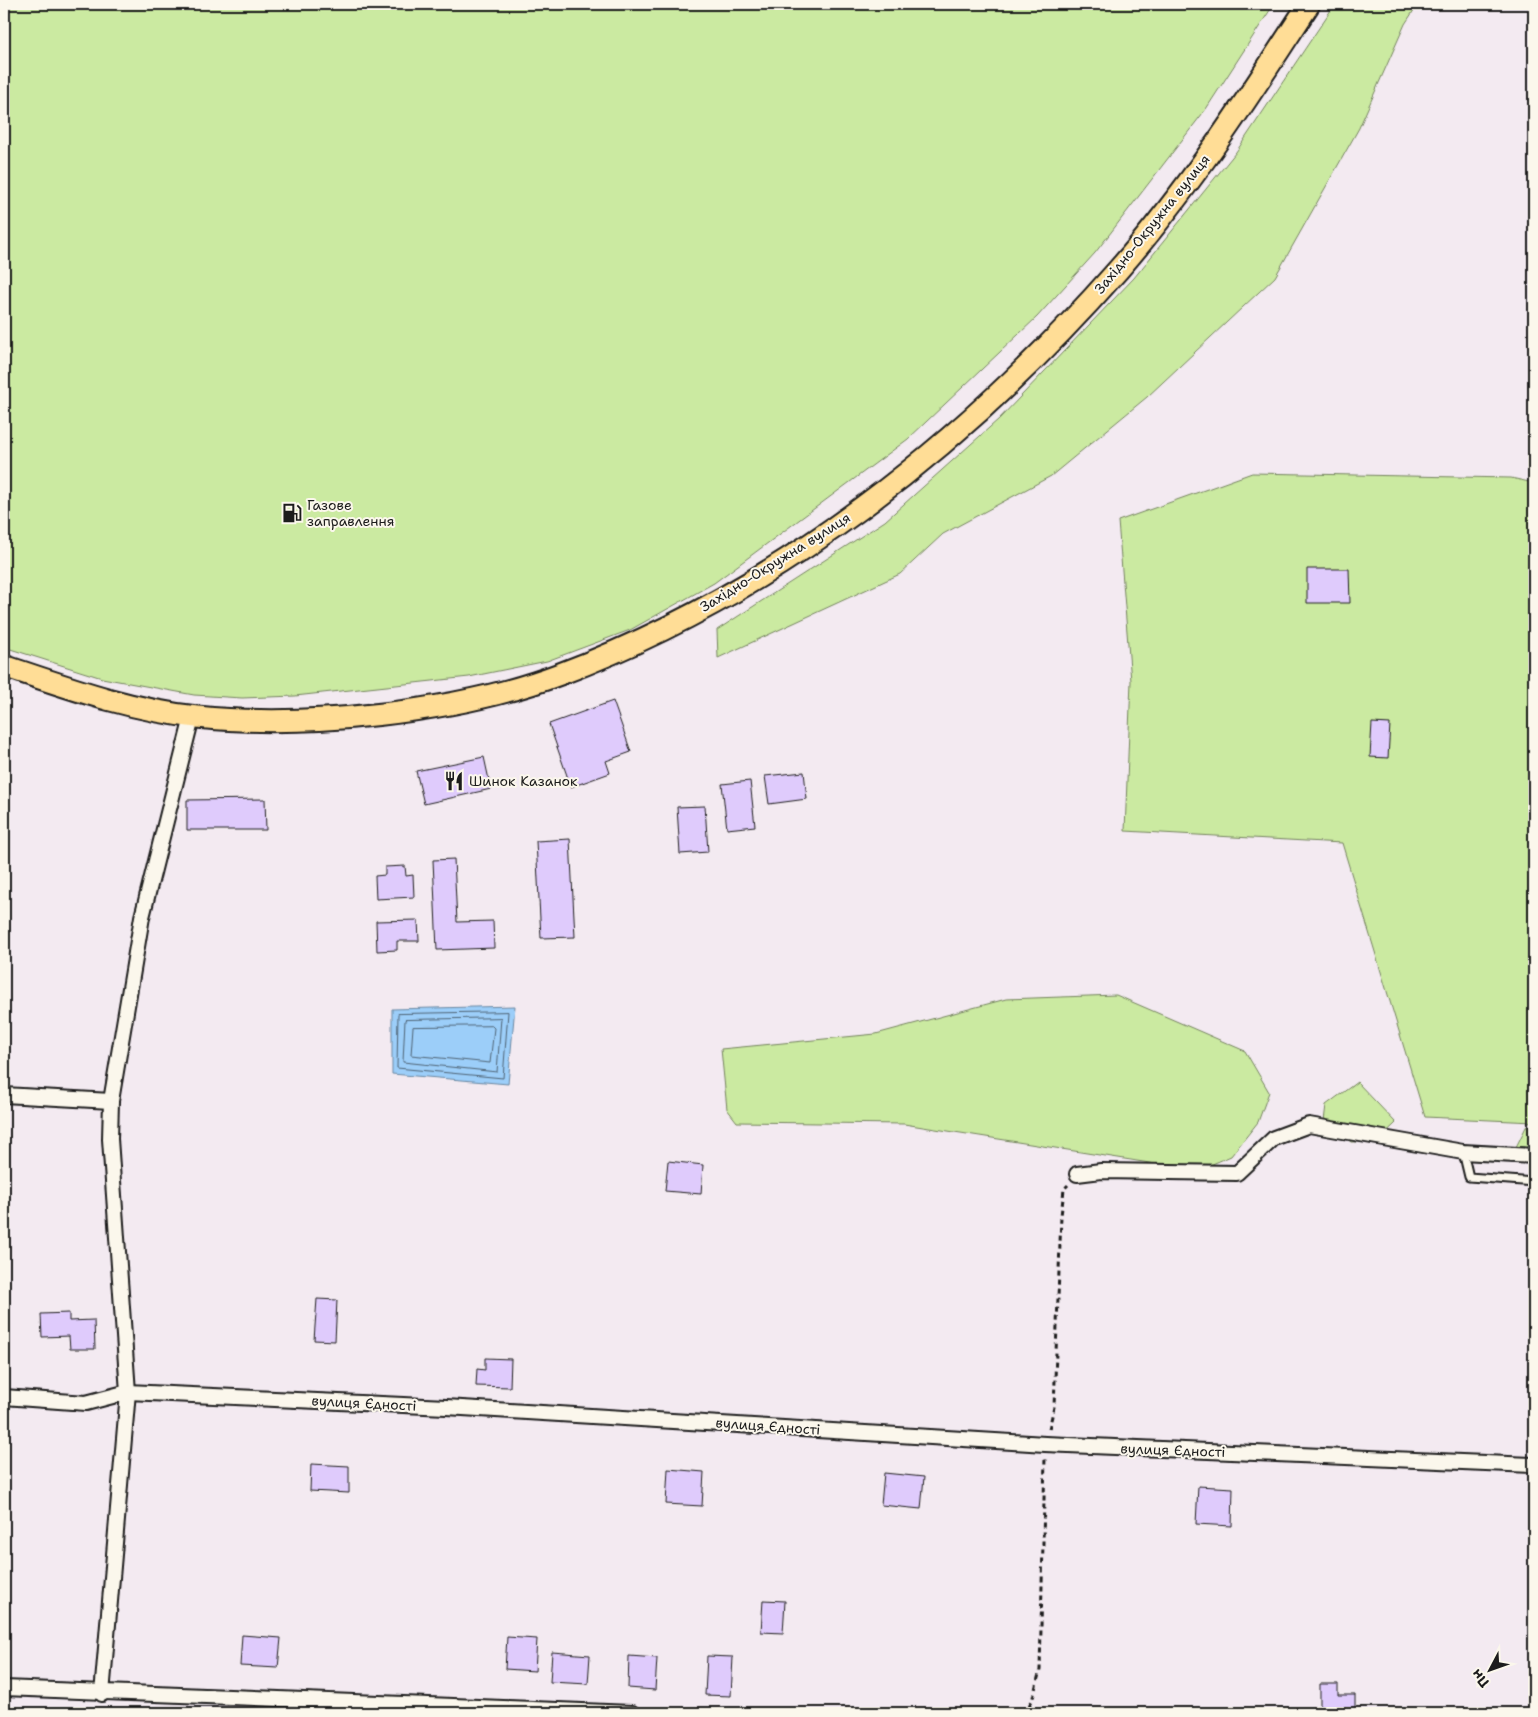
<svg xmlns="http://www.w3.org/2000/svg" width="1538" height="1717" font-family="'Shantell Sans',sans-serif">
	<style>
		.green { fill: #cbeaa1; stroke: #74835e }
		.water { fill: #9ccef9; stroke: #6987a1 }
		.lines { fill: none; stroke-linecap: round; stroke-linejoin: round }
		.shore { stroke: #4f6374; stroke-width: 1 }
		.building { fill: #dfcbfc; stroke: #1c1c1c }
		.service-casing { stroke: #1c1c1c; stroke-width: 11 }
		.minor-casing { stroke: #1c1c1c; stroke-width: 18 }
		.primary-casing { stroke: #1c1c1c; stroke-width: 25 }
		.path { stroke: #1c1c1c; stroke-width: 3; stroke-dasharray: 5 4; stroke-linecap: butt }
		.service { stroke: #fbf7ec; stroke-width: 7 }
		.minor { stroke: #fbf7ec; stroke-width: 14 }
		.primary { stroke: #ffdd96; stroke-width: 21 }
		.labels { text-anchor: middle; stroke-width: 4; stroke-linejoin: round; paint-order: stroke }
		.street-label { font-size: 14px; fill: #1c1c1c; stroke: #fbf7ec }
		.poi-label { font-size: 14px; fill: #1c1c1c; stroke: #fbf7ec; text-anchor: start }
	</style>
	<rect width="100%" height="100%" fill="#f3eaf1"/>
	<filter id="ink" filterUnits="userSpaceOnUse"><feTurbulence type="fractalNoise" baseFrequency=".02" numOctaves="2"/><feDisplacementMap in="SourceGraphic" scale="10" xChannelSelector="R" yChannelSelector="G"/><feConvolveMatrix kernelMatrix="1 2 1 2 8 2 1 2 1" color-interpolation-filters="sRGB"/></filter>
	<g filter="url(#ink)">
		<!-- green -->
		<g class="green">
			<polygon points="4,4 1274,4 1206,109 1095,253 1037,317 908,439 714,583 630,630 547,661 469,677 295,696 242,698 194,695 102,678 4,647"/>
			<polygon points="1335,4 1418,4 1405,24 1359,128 1275,277 1147,397 1051,476 943,534 900,574 718,658 717,630 885,521 999,419 1134,278 1236,152"/>
			<polygon points="1252,473 1511,478 1534,483 1534,1122 1425,1117 1342,843 1125,831 1131,681 1118,521"/>
			<polygon points="1116,995 1245,1051 1269,1092 1258,1122 1231,1156 1203,1168 1156,1164 904,1124 737,1122 727,1109 721,1049 876,1034 1006,999"/>
			<polygon points="1357,1082 1396,1123 1377,1141 1351,1142 1324,1121 1326,1105"/>
			<polygon points="1527,1125 1534,1126 1534,1148 1516,1147"/>
		</g>
		<!-- water -->
		<polygon class="water" points="515,1006 508,1084 392,1074 392,1009"/>
		<g class="lines">
			<!-- shore -->
			<g class="shore">
				<polygon points="508,1012 503,1078 397,1068 398,1014"/>
				<polygon points="501,1018 497,1072 403,1062 405,1020"/>
				<polygon points="492,1026 494,1028 490,1063 411,1055 413,1027"/>
			</g>
		</g>
		<!-- building -->
		<g class="building">
			<polygon points="1307,569 1349,569 1350,603 1307,603"/>
			<polygon points="613,701 631,752 606,761 610,773 571,787 549,724"/>
			<polygon points="1372,723 1390,724 1388,758 1370,757"/>
			<polygon points="484,757 491,789 424,804 416,771"/>
			<polygon points="804,772 807,799 769,804 765,776"/>
			<polygon points="750,781 755,826 727,829 722,784"/>
			<polygon points="265,799 266,830 187,830 187,800"/>
			<polygon points="705,806 708,852 680,854 677,807"/>
			<polygon points="570,839 575,937 541,938 536,841"/>
			<polygon points="454,859 457,922 493,921 494,948 437,950 433,860"/>
			<polygon points="405,866 406,876 413,875 414,897 376,899 375,876 385,875 385,867"/>
			<polygon points="418,920 419,941 397,941 397,950 377,951 376,921"/>
			<polygon points="668,1161 703,1165 701,1194 665,1191"/>
			<polygon points="317,1299 337,1300 335,1341 314,1340"/>
			<polygon points="69,1313 69,1321 94,1320 95,1349 70,1349 69,1336 42,1337 41,1314"/>
			<polygon points="485,1358 511,1359 510,1387 476,1386 477,1369 485,1370"/>
			<polygon points="311,1464 349,1466 349,1493 310,1491"/>
			<polygon points="668,1469 704,1472 702,1506 666,1504"/>
			<polygon points="884,1473 924,1477 921,1509 881,1505"/>
			<polygon points="1198,1486 1233,1488 1232,1526 1196,1524"/>
			<polygon points="763,1600 785,1601 783,1633 761,1632"/>
			<polygon points="242,1635 281,1638 278,1668 240,1666"/>
			<polygon points="507,1637 537,1639 535,1671 505,1669"/>
			<polygon points="552,1652 590,1655 588,1684 550,1682"/>
			<polygon points="629,1656 657,1658 655,1690 628,1688"/>
			<polygon points="707,1656 733,1657 731,1696 705,1695"/>
			<polygon points="1320,1684 1338,1684 1338,1695 1355,1695 1355,1713 1320,1713"/>
		</g>
		<g class="lines">
			<defs>
				<polyline id="service" points="1463,1152 1469,1177 1534,1182"/>
				<g id="minor">
					<polyline points="4,1095 111,1101"/>
					<polyline points="1077,1174 1101,1171 1237,1173 1274,1138 1309,1125 1463,1152 1534,1156"/>
					<polyline points="4,1397 86,1403 128,1392 446,1407 1045,1444 1534,1465"/>
					<polyline points="4,1688 632,1713"/>
					<polyline points="102,1694 128,1392 110,1139 111,1101 142,917 192,717"/>
				</g>
				<path id="primary" d="M4 666C67 687 130 710 197 717 306 728 457 713 560 674 777 593 966 443 1118 270 1190 188 1250 95 1309 4"/>
			</defs>
			<!-- service casing -->
			<use href="#service" class="service-casing"/>
			<!-- minor casing -->
			<use href="#minor" class="minor-casing"/>
			<!-- primary casing -->
			<use href="#primary" class="primary-casing"/>
			<!-- path -->
			<g class="path">
				<polyline points="1049,1429 1054,1407 1061,1216 1064,1189 1068,1185"/>
				<polyline points="1024,1713 1032,1701 1040,1670 1045,1457"/>
			</g>
			<!-- service -->
			<use href="#service" class="service"/>
			<!-- minor -->
			<use href="#minor" class="minor"/>
			<!-- primary -->
			<use href="#primary" class="primary"/>
		</g>
	</g>
	<!-- icons -->
	<defs>
		<symbol id="fuel-bare" viewBox="-9 -9 18 18"><path d="M-5.5-6h7V0h2V4h1.3V-2.5L3-4.5l.8-.8L6-3V5H2.5V1h-1V6h-7ZM-4.2-4.7v3.2H.2V-4.7Z" fill="#1c1c1c" stroke="#fbf7ec" stroke-width="2.5" paint-order="stroke"/></symbol>
		<symbol id="restaurant-bare" viewBox="-9 -9 18 18"><path d="M-5-6h1v4h1v-4h1v4h1v-4h1v5L-1.5 .5V6h-2V.5L-5-1ZM5-6V6H3V1.5H1.5Q1.5-4 5-6Z" fill="#1c1c1c" stroke="#fbf7ec" stroke-width="2.5" paint-order="stroke"/></symbol>
	</defs>
	<g fill-rule="evenodd">
		<use href="#fuel-bare" x="278" y="499" width="28" height="28"/>
		<use href="#restaurant-bare" x="440" y="767" width="28" height="28"/>
	</g>
	<g class="labels">
		<!-- street labels -->
		<g class="street-label">
			<text transform="translate(1152 224) rotate(-51)" y="5">Західно-Окружна вулиця</text>
			<text transform="translate(775 562) rotate(-32)" y="5">Західно-Окружна вулиця</text>
			<text transform="translate(364 1403) rotate(3)" y="5">вулиця Єдності</text>
			<text transform="translate(768 1426) rotate(4)" y="5">вулиця Єдності</text>
			<text transform="translate(1173 1450) rotate(2)" y="5">вулиця Єдності</text>
		</g>
		<!-- poi labels -->
		<g class="poi-label">
			<text x="307" y="510">Газове<tspan x="307" dy="16">заправлення</tspan></text>
			<text x="469" y="786">Шинок Казанок</text>
		</g>
	</g>
	<!-- margin -->
	<rect width="1538" height="1717" fill="none" stroke="#fbf7ec" stroke-width="20"/>
	<rect x="10" y="10" width="1518" height="1697" fill="none" stroke="#1c1c1c" stroke-width="2" filter="url(#ink)"/>
	<!-- north arrow -->
	<g transform="translate(1490 1670) rotate(229)" stroke="#fbf7ec" stroke-width="4" paint-order="stroke">
	<path d="M0-4L9 19L0 12L-9 19Z" fill="#1c1c1c"/>
	<text y="-8" font-size="14" font-weight="bold" text-anchor="middle" fill="#1c1c1c">Пн</text>
	</g>
</svg>
